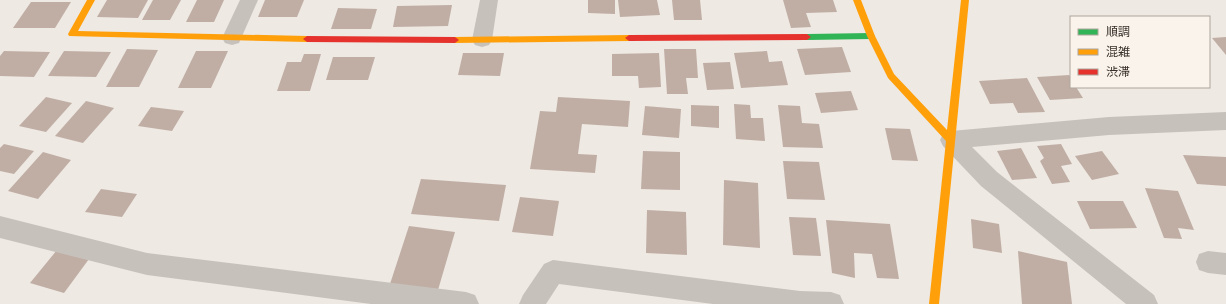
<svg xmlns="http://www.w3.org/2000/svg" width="1226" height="304" font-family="'Exo 2','Noto Sans JP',sans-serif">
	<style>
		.building { fill: #c0aea5 }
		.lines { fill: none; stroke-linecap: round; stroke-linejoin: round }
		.street { fill: #c7c1bc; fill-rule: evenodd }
		.fast { fill: #30b455; fill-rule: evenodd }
		.slow { fill: #ff9f0a; fill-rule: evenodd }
		.jam { fill: #e5322d; fill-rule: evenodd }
	</style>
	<rect width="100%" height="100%" fill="#eee9e3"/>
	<!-- building -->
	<g class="building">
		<polygon points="107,0 148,0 138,18 97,17"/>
		<polygon points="153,0 181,0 170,20 142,20"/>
		<polygon points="197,0 224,0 214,22 186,22"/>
		<polygon points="265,0 304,0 297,17 258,17"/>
		<polygon points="588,0 615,0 615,14 588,13"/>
		<polygon points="618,0 657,0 660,15 620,17"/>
		<polygon points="672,0 700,0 702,20 674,20"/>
		<polygon points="783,0 833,0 837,12 806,13 811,27 791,28"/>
		<polygon points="31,2 71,2 55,28 13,28"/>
		<polygon points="452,5 448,26 393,27 397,6"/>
		<polygon points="338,8 377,9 371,29 331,29"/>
		<polygon points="1226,37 1226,55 1212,38"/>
		<polygon points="842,47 851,72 805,75 797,49"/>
		<polygon points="127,49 158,50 139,87 106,87"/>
		<polygon points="664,49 696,49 698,78 686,78 688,94 667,94"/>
		<polygon points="4,51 50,52 34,77 0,76 0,56"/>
		<polygon points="64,51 111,52 96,77 48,76"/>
		<polygon points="196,51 228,51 211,88 178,88"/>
		<polygon points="767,51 769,62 782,61 788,85 741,88 734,53"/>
		<polygon points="463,53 504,53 500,76 458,75"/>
		<polygon points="659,53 661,87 639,88 638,76 612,76 612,54"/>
		<polygon points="304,54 321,54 310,91 277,91 287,62 301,62"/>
		<polygon points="333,57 375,57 368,80 326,80"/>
		<polygon points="730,62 734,89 707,90 703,63"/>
		<polygon points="1069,75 1071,78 1071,87 1076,87 1083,98 1050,100 1037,77"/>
		<polygon points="1027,78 1045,112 1018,113 1013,103 990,104 979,81"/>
		<polygon points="851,91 858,110 821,113 815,93"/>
		<polygon points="46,97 72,103 46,132 19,126"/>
		<polygon points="558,97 630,101 628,127 582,124 578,154 597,155 595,173 530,169 540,111 556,112"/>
		<polygon points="86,101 114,108 83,143 55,136"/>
		<polygon points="734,104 750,105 751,118 763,118 765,141 736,139"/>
		<polygon points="691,105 719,106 719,128 691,126"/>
		<polygon points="778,105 800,106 802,123 819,124 823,148 783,147"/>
		<polygon points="645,106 681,109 679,138 642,135"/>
		<polygon points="151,107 184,111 172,131 138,126"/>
		<polygon points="885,128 910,129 918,161 892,160"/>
		<polygon points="4,144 34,151 14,174 0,171 0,148"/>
		<polygon points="1061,144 1072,164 1061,166 1070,182 1052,184 1040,161 1044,158 1037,146"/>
		<polygon points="1021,148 1037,178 1012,180 997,151"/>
		<polygon points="643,151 680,152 680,190 641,189"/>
		<polygon points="1102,151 1119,174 1092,180 1075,156"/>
		<polygon points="43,152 71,160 38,199 8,191"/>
		<polygon points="1183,155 1226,157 1226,186 1197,184"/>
		<polygon points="783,161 819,162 825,200 787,199"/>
		<polygon points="421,179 506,185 499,221 411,214"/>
		<polygon points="724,180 758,183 760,248 723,245"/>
		<polygon points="1145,188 1178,191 1194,230 1178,228 1182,239 1164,238"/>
		<polygon points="101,189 137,194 122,217 85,212"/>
		<polygon points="520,197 559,201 553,236 512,232"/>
		<polygon points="1077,201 1123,201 1137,228 1090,229"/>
		<polygon points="647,210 686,212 687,255 646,253"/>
		<polygon points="789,217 816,218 821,256 793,255"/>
		<polygon points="971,219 999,224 1002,253 973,248"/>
		<polygon points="826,220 890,224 899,279 877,278 872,254 854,253 855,278 832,273"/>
		<polygon points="409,226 455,232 438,290 390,284"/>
		<polygon points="57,250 89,259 64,293 30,283"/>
		<polygon points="1018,251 1067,262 1072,304 1022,304"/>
	</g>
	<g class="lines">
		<!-- street -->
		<g class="street">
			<polygon points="240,0 258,0 239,43 232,45 225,43 222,38"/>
			<polygon points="480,0 498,0 492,40 489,45 482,47 475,45 472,40"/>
			<polygon points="1226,112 1226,130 1109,135 972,147 997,172 1154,295 1158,304 1126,304 981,186 943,146 940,140 943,134 951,131 1109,117"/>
			<polygon points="0,216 147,253 466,292 475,295 479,304 371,304 147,275 0,238"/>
			<polygon points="1208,251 1226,253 1226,275 1208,273 1199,270 1196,262 1199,254"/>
			<polygon points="553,260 800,291 831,292 840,295 844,304 713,304 559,284 546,304 519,304 523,295 544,264"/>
		</g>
		<!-- fast -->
		<polygon class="fast" points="871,33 875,36 871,39 807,40 803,37 807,34"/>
		<!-- slow -->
		<g class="slow">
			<polygon points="87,0 95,0 78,31 307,36 311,39 307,42 69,36 68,34"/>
			<polygon points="853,0 861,0 875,36 894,74 947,130 961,0 969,0 939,304 929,304 946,141 888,78 867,36"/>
			<polygon points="629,35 633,38 629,41 455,43 451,40 455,37"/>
		</g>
		<!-- jam -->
		<g class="jam">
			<polygon points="807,34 811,37 807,40 629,41 625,38 629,35"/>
			<polygon points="307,36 455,37 459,40 455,43 307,42 303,39"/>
		</g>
	</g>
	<!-- legend -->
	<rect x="1070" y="16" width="140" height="72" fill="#f9f3eb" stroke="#aca59e"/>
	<rect x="1078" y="29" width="20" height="6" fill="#30b455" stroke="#aca59e"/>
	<text x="1106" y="36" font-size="12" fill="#382f2a">順調</text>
	<rect x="1078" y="49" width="20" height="6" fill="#ff9f0a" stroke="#aca59e"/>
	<text x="1106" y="56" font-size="12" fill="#382f2a">混雑</text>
	<rect x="1078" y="69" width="20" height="6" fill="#e5322d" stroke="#aca59e"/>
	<text x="1106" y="76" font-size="12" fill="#382f2a">渋滞</text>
</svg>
